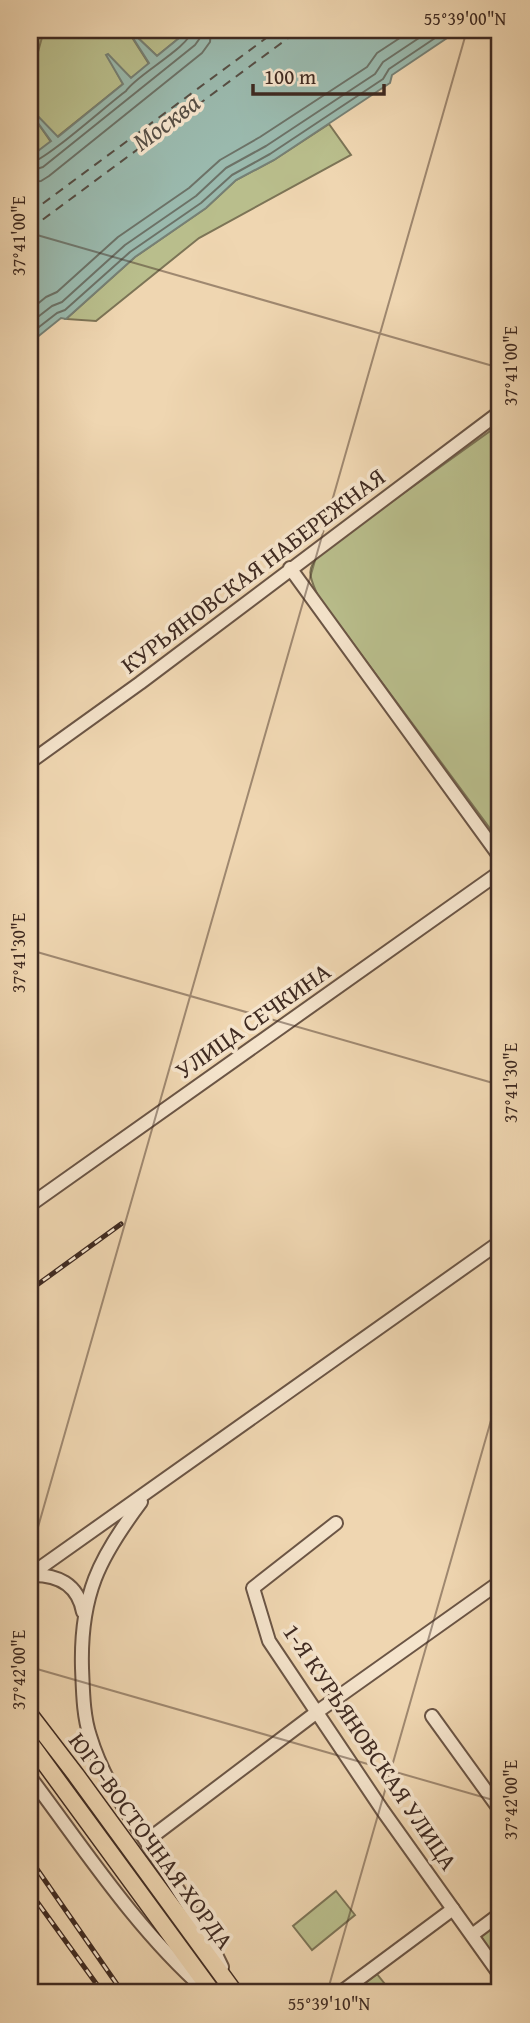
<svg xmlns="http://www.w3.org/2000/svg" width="530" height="2023" font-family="'Gentium Book Plus',serif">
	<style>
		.green { fill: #b9be8c; stroke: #7c7456; stroke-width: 2 }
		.water { fill: #9ab9ad; stroke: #768075; stroke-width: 2 }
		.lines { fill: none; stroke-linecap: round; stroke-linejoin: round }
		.shore { stroke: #6c7267; stroke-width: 2 }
		.ferry { stroke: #564e44; stroke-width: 2; stroke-dasharray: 9 7; stroke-linecap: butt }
		.minor-casing { stroke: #6b5545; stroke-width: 16 }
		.major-casing { stroke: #3f2a21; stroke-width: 19 }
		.minor { stroke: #f5e4cc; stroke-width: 12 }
		.major { stroke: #efd6b1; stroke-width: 16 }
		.rail-casing { stroke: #3f2a21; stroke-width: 5 }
		.rail { stroke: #f5e4cc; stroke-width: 2.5; stroke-dasharray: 8; stroke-linecap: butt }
		.ticks { fill: none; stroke: #3f2a21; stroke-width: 2; stroke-opacity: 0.45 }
		.labels { text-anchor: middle; stroke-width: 7; stroke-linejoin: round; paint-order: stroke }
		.street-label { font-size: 24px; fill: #3f2a21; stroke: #f5e4cc }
		.water-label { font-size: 26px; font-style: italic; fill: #564e44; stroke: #f5e4cc }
		.neatline { fill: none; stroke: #3f2a21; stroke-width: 2.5 }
		.ticks-label { font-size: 18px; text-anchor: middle; fill: #3f2a21 }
	</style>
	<rect width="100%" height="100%" fill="#efd6b1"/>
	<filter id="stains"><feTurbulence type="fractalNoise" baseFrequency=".00286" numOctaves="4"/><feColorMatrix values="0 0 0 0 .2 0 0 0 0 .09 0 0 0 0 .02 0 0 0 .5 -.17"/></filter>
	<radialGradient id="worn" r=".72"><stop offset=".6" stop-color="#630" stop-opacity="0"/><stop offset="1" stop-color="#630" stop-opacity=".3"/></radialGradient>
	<!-- green -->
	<g class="green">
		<polygon points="30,30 189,30 157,56 136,36 133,39 149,64 131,78 107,55 123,84 57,137 32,111 30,112 51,142 30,157"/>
		<polygon points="329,124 351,155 199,238 96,321 66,319 135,257 206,208 236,180 274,160"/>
		<path d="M500 424V842L318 596C310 577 305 571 320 553Z"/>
		<polygon points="336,1891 355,1915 312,1950 293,1926"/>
		<polygon points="500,1920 500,1964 497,1966 477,1937"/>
		<polygon points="377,1974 392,1993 352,1993"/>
	</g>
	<!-- water -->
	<polygon class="water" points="189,30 459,30 392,75 390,83 274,160 236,180 206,208 135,257 66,319 61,318 30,343 30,157 51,141 30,112 32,110 58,137 123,84 106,55 108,54 131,78 149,63 133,38 136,36 157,56"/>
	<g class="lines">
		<!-- shore -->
		<g class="shore">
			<path d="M30 163C45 161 108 104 126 91 136 75 190 47 192 30"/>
			<polyline points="30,171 43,167 195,45 200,38 201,30"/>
			<polyline points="30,182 41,181 49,176 202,53 210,42 211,30"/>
			<polyline points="30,310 46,297 57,292 118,237 189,188 220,160 260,137 367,67 377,53 412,30"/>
			<polyline points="30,323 52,306 62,302 125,245 196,196 226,168 266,146 375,74 383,62 431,30"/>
			<polyline points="30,334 57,313 65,310 130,252 201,203 232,175 270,154 383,79 389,69 447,30"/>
		</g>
		<!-- ferry -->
		<g class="ferry">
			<polyline points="30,213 277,30"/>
			<polyline points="30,229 299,30"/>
		</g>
		<defs>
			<g id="minor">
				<polyline points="290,568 500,857"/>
				<polyline points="30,762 140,683 500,412"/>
				<polyline points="30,1205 500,872"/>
				<path d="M141 1502C99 1558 80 1595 82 1668 83 1690 83 1715 90 1736 101 1773 121 1804 142 1835 170 1878 200 1920 222 1967"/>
				<polyline points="336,1523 253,1588 269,1641 383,1811 500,1975"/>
				<polyline points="30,1575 500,1242"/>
				<path d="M30 1575C57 1574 78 1584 83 1612"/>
				<polyline points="432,1716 500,1810"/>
				<path d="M30 1777C85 1850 136 1929 205 1990"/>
				<polyline points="153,1836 317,1712 500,1582"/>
				<polyline points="472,1935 500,1914"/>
				<polyline points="340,1993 453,1909"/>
			</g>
			<g id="major">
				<polyline points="30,1715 76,1775 235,1993"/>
				<polyline points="30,1743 213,1993"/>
			</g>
		</defs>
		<!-- minor casing -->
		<use href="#minor" class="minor-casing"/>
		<!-- major casing -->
		<use href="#major" class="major-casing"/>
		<!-- minor -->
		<use href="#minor" class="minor"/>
		<!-- major -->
		<use href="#major" class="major"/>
		<defs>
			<g id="rail">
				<polyline points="30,1290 121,1224"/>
				<polyline points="30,1859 123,1993"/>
				<polyline points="30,1892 103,1993"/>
				<polyline points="30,1981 39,1993"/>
			</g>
		</defs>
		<!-- rail casing -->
		<use href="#rail" class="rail-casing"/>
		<!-- rail -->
		<use href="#rail" class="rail"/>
	</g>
	<!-- ticks -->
	<path class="ticks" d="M30 81 44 30M30 233 500 368M30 950 500 1085M30 1555 467 30M30 1667 500 1802M327 1993 500 1389"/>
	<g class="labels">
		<!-- street labels -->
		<g class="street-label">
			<text transform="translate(253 571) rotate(-37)" y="8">КУРЬЯНОВСКАЯ НАБЕРЕЖНАЯ</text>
			<text transform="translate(253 1021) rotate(-35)" y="8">УЛИЦА СЕЧКИНА</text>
			<text transform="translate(370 1747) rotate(56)" y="8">1-Я КУРЬЯНОВСКАЯ УЛИЦА</text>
			<text transform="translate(151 1841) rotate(54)" y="8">ЮГО-ВОСТОЧНАЯ ХОРДА</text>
		</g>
		<!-- water labels -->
		<g class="water-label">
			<text transform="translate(166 122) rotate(-37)" y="9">Москва</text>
		</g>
	</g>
	<!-- margin -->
	<rect width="530" height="2023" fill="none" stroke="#efd6b1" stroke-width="77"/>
	<!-- scale -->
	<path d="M253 84v10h131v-10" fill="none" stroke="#3f2a21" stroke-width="3.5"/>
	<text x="264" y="84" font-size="21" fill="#3f2a21" stroke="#f5e4cc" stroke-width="5" paint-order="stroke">100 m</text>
	<rect x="38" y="38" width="453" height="1946" class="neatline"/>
	<g class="ticks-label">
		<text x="465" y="25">55°39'00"N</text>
		<text transform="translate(19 236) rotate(-90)" y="6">37°41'00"E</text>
		<text transform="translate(511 366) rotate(-90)" y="6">37°41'00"E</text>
		<text transform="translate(19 953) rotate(-90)" y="6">37°41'30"E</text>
		<text transform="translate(511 1083) rotate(-90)" y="6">37°41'30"E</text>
		<text transform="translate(19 1670) rotate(-90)" y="6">37°42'00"E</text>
		<text transform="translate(511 1800) rotate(-90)" y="6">37°42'00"E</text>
		<text x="329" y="2010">55°39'10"N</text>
	</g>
	<rect width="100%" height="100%" filter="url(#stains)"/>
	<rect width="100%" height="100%" fill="url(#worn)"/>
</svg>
